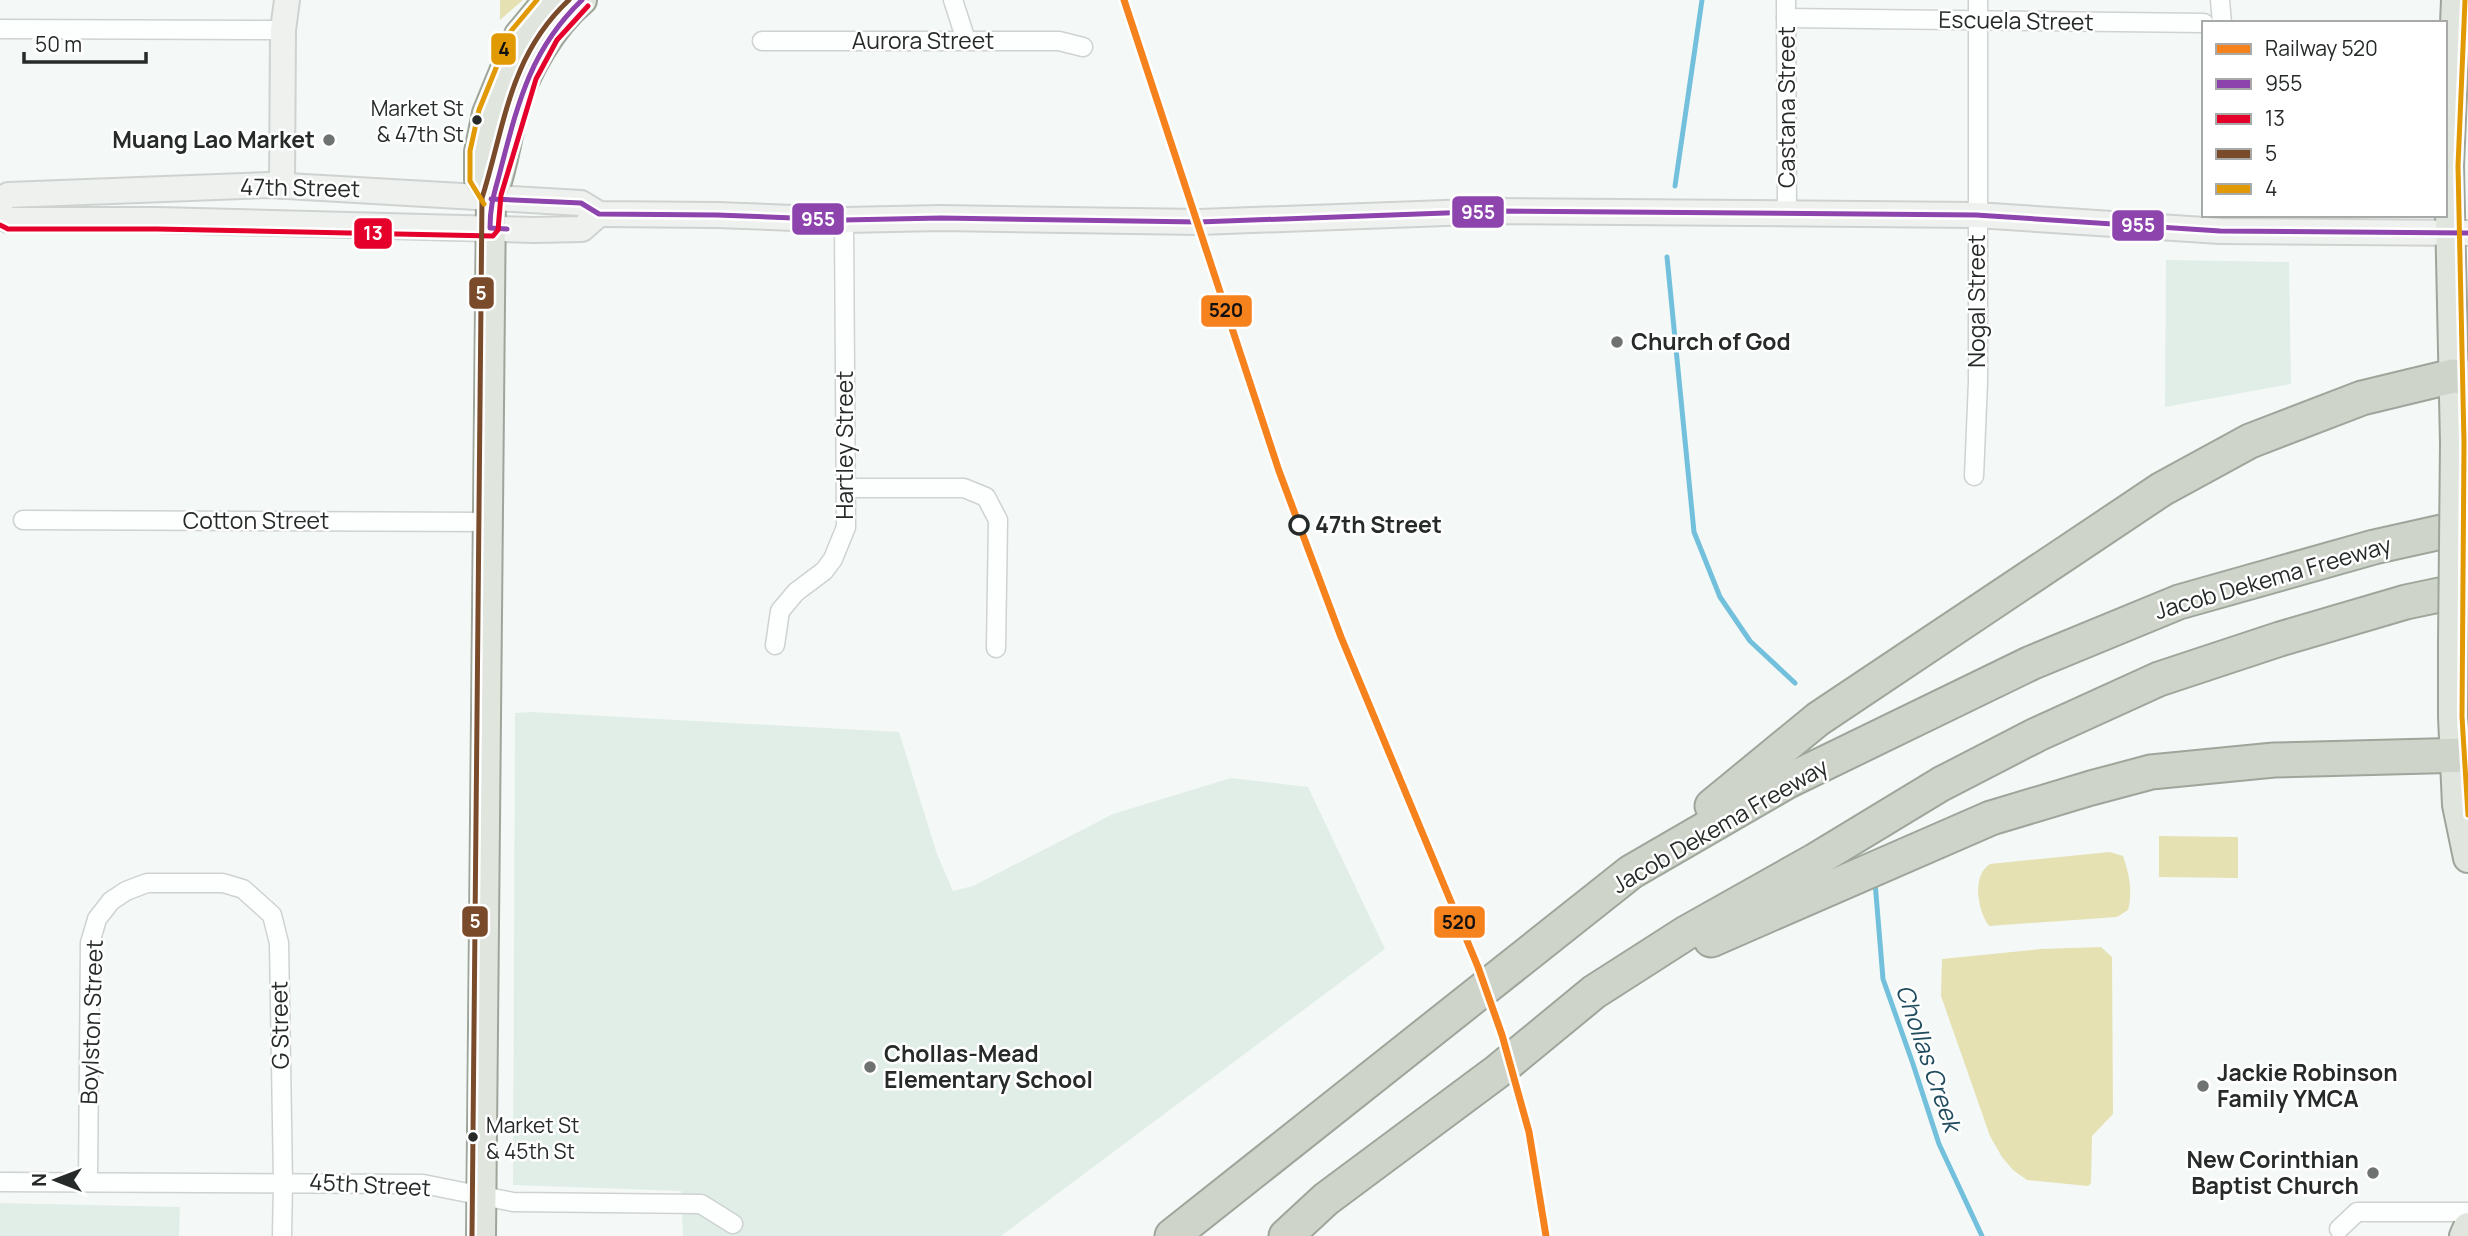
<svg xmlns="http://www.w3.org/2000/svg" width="2468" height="1236" font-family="Manrope,sans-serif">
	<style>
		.built { fill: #e1eee7 }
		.green { fill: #e5e1b3 }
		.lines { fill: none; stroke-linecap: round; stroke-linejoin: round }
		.stream { stroke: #73c0dd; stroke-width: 5 }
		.street-casing { stroke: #ced3d1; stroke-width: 21 }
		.secondary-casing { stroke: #ced3d1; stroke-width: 28 }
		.primary-casing { stroke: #9ea69b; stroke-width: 32 }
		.highway-casing { stroke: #9ea69b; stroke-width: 37 }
		.street { stroke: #fdfefe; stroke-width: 18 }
		.secondary { stroke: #eff1ee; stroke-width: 24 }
		.primary { stroke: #e0e5de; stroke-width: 28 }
		.highway { stroke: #ced4ca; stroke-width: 33 }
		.primary-bridge-casing { stroke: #9ea69b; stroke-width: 32; stroke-linecap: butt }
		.primary-bridge { stroke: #e0e5de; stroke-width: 28 }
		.bus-1-casing { stroke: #fff; stroke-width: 10 }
		.bus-2-casing { stroke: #fff; stroke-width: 10 }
		.bus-3-casing { stroke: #fff; stroke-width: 10 }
		.bus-4-casing { stroke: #fff; stroke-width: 10 }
		.bus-1 { stroke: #8e44ad; stroke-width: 5 }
		.bus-2 { stroke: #e4002b; stroke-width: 5 }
		.bus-3 { stroke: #7a4b2a; stroke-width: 5 }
		.bus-4 { stroke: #e29a04; stroke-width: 5 }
		.rail-1-casing { stroke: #fff; stroke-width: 12 }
		.rail-1 { stroke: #f6821e; stroke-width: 7 }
		.bus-dot { fill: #262a28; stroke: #fff; stroke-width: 2.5 }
		.poi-dot { fill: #6e7270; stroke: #fff; stroke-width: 2.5 }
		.stop-dot { fill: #fff; stroke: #262a28; stroke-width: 3.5 }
		.labels { text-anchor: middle; stroke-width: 5; stroke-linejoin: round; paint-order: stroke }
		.bus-label { font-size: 21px; fill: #262a28; stroke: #fff; text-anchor: end }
		.street-label { font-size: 23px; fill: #262a28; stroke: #fff }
		.poi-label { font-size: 23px; font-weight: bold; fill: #262a28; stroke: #fff; text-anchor: start }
		.stop-label { font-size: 23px; font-weight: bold; fill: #262a28; stroke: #fff; text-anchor: start }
		.water-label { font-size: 24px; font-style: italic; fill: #1f4c5e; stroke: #fff }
		.line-badge { stroke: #fff; stroke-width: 2.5 }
		.badge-label { font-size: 19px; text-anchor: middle; font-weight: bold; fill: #fff }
		.pale-badge-label { font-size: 19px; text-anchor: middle; font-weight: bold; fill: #111 }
	</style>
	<rect width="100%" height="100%" fill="#f4f9f7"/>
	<!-- built -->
	<g class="built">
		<polygon points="2166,260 2289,262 2291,384 2165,407"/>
		<polygon points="531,712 899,732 937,854 953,891 973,886 1113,814 1231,778 1308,787 1385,949 1001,1236 683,1236 681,1191 513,1185 515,713"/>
		<polygon points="0,1203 180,1207 179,1236 0,1236"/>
	</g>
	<!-- green -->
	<g class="green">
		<polygon points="500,0 523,0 500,20"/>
		<polygon points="2159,836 2238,837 2238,878 2159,877"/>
		<path d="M2110 852 2123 856C2129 873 2133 892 2128 910L2117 917 1989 926C1978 911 1971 876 1990 864Z"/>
		<polygon points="2101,947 2112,957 2113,1114 2092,1136 2091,1183 2088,1186 2027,1180 2013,1170 2002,1157 1990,1136 1941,996 1942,959 2041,949"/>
	</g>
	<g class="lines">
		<!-- stream -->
		<g class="stream">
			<polyline points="1675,186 1702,0"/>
			<polyline points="1667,257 1694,532 1720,597 1750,641 1795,683"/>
			<polyline points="1875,882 1883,979 1913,1064 1939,1144 1982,1236"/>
		</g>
		<defs>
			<g id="street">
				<polyline points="953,0 966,40"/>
				<polyline points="1786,0 1787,215"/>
				<polyline points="2220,0 2222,23"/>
				<polyline points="1786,18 2204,23"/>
				<polyline points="0,29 283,30"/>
				<polyline points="762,41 1059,41 1083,47"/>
				<polyline points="1974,476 1978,382 1978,0"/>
				<polyline points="847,488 964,488 986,497 998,520 996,648"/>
				<polyline points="23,520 489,522"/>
				<polyline points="775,645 780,611 796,592 824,571 833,559 846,527 844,220"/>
				<polyline points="0,1182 423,1184 513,1202 701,1204 733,1224"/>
				<polyline points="88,1182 90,943 97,919 111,901 126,891 147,883 223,883 243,889 272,915 279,943 283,1182 282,1236"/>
				<polyline points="2339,1229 2357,1212 2468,1212"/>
			</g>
			<g id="secondary">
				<polyline points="282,186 283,30 287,0"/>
				<polyline points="0,201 8,195 270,185 581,203 599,214 717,215 844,220 941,218 1199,222 1499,211 1976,215 2220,231 2468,233"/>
				<polyline points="0,213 8,220 157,220 534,230 582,229 599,214"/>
			</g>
			<g id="primary">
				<polyline points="491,199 479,180 479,152 487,113 519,35 548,0"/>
				<polyline points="2455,443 2449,166 2456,0"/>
				<polyline points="2453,643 2453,717 2457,805 2468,858"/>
				<path d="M481 1236 491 199C503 170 506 139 514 109 525 71 552 25 582 0"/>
				<polyline points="2464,1236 2468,1227"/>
			</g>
			<g id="highway">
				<polyline points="1712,806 1818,719 2162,489 2250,441 2362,398 2453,376 2468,378"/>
				<polyline points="1711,940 1991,818 2091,788 2151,772 2274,760 2468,755"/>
				<polyline points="1172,1236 1631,872 1788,781 2031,663 2179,602 2374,547 2468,526"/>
				<polyline points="1286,1236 1326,1199 1498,1071 1594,992 1686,933 1814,861 1941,784 2036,735 2159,679 2280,639 2406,602 2468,589"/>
			</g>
		</defs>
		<!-- street casing -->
		<use href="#street" class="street-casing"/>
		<!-- secondary casing -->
		<use href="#secondary" class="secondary-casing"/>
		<!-- primary casing -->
		<use href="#primary" class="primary-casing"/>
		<!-- highway casing -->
		<use href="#highway" class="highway-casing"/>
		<!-- street -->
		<use href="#street" class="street"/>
		<!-- secondary -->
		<use href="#secondary" class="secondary"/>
		<!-- primary -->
		<use href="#primary" class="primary"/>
		<!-- highway -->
		<use href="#highway" class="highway"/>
		<defs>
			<polyline id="primary-bridge" points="2453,643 2455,443"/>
		</defs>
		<!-- primary-bridge casing -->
		<use href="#primary-bridge" class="primary-bridge-casing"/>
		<!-- primary-bridge -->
		<use href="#primary-bridge" class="primary-bridge"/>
		<defs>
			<g id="bus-1">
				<polyline points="491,199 581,203 599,214 717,215 844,220 941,218 1199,222 1499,211 1976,215 2220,231 2468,233"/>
				<path d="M507 229 490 228C490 201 496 189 502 164 519 99 532 48 582 0"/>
			</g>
			<polyline id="bus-2" points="0,225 8,229 157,229 493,236 498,230 501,195 536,79 557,40 588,6"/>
			<path id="bus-3" d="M472 1236 482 198C505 125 509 56 569 0"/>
			<g id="bus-4">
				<polyline points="2465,0 2458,166 2464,443 2462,717 2468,815"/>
				<polyline points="484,204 470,181 470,151 479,110 511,31 537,0"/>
			</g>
		</defs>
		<!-- bus-1 casing -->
		<use href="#bus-1" class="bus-1-casing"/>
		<!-- bus-2 casing -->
		<use href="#bus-2" class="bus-2-casing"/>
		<!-- bus-3 casing -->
		<use href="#bus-3" class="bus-3-casing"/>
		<!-- bus-4 casing -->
		<use href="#bus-4" class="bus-4-casing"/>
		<!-- bus-1 -->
		<use href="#bus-1" class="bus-1"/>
		<!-- bus-2 -->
		<use href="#bus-2" class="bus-2"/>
		<!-- bus-3 -->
		<use href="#bus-3" class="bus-3"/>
		<!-- bus-4 -->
		<use href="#bus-4" class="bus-4"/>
		<defs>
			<polyline id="rail-1" points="1124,0 1279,471 1341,637 1478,967 1502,1035 1529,1132 1546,1236"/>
		</defs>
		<!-- rail-1 casing -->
		<use href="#rail-1" class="rail-1-casing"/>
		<!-- rail-1 -->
		<use href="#rail-1" class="rail-1"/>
	</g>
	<!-- markers -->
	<g class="bus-dot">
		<circle cx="477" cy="120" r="6"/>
		<circle cx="473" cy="1137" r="6"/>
	</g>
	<g class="poi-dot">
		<circle cx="329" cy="140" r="7"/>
		<circle cx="1617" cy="342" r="7"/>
		<circle cx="870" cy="1067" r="7"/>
		<circle cx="2203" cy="1086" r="7"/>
		<circle cx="2373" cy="1173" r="7"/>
	</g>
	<circle class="stop-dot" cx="1299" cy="525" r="9"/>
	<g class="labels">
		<!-- bus labels -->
		<g class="bus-label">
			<text x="464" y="116">Market St<tspan x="464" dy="26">&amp; 47th St</tspan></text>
			<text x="486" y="1133" text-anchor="start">Market St<tspan x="486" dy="26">&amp; 45th St</tspan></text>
		</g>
		<!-- street labels -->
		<g class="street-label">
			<text transform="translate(2016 21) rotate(1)" y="8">Escuela Street</text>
			<text x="923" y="49">Aurora Street</text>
			<text transform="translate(1787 107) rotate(-90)" y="8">Castana Street</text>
			<text transform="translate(300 188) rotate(1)" y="8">47th Street</text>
			<text transform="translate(1977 301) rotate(-90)" y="8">Nogal Street</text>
			<text transform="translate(845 445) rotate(-90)" y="8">Hartley Street</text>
			<text x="256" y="529">Cotton Street</text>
			<text transform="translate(2273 578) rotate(-16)" y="8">Jacob Dekema Freeway</text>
			<text transform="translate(1720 826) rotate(-30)" y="8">Jacob Dekema Freeway</text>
			<text transform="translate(92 1022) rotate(-88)" y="8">Boylston Street</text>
			<text transform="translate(280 1025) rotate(-91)" y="8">G Street</text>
			<text transform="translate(370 1185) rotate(3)" y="8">45th Street</text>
		</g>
		<!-- poi labels -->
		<g class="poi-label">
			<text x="315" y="148" text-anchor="end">Muang Lao Market</text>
			<text x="1631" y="350">Church of God</text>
			<text x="884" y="1062">Chollas-Mead<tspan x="884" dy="26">Elementary School</tspan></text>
			<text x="2217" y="1081">Jackie Robinson<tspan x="2217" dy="26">Family YMCA</tspan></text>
			<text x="2359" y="1168" text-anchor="end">New Corinthian<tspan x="2359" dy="26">Baptist Church</tspan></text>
		</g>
		<!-- stop labels -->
		<g class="stop-label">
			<text x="1315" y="533">47th Street</text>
		</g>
		<!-- water labels -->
		<g class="water-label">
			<text transform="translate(1928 1058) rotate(71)" y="8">Chollas Creek</text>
		</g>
	</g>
	<g class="line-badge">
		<rect x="490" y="32" width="27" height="34" rx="7" fill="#e29a04"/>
		<rect x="1451" y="195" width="54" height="34" rx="7" fill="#8e44ad"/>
		<rect x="791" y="202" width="54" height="34" rx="7" fill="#8e44ad"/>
		<rect x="2111" y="209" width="54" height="33" rx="7" fill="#8e44ad"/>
		<rect x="353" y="217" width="40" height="33" rx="7" fill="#e4002b"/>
		<rect x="468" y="276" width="27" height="34" rx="7" fill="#7a4b2a"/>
		<rect x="1200" y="294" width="53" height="34" rx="7" fill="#f6821e"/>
		<rect x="461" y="905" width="28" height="33" rx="7" fill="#7a4b2a"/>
		<rect x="1433" y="905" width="53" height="34" rx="7" fill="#f6821e"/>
	</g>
	<g class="badge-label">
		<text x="1478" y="219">955</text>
		<text x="818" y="226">955</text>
		<text x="2138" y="232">955</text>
		<text x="373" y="240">13</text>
		<text x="481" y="300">5</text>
		<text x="475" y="928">5</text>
	</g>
	<g class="pale-badge-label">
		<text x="504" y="56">4</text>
		<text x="1226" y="317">520</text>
		<text x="1459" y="929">520</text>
	</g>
	<!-- legend -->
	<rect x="2202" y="21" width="245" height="196" fill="#ffffff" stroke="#a8aaa9" stroke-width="2"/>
	<rect x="2216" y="44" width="35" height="10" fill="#f6821e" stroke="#a8aaa9" stroke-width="2"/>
	<text x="2265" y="56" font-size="21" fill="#262a28">Railway 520</text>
	<rect x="2216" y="79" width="35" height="10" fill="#8e44ad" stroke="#a8aaa9" stroke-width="2"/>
	<text x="2265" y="91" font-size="21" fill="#262a28">955</text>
	<rect x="2216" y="114" width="35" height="10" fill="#e4002b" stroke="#a8aaa9" stroke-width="2"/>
	<text x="2265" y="126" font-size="21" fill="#262a28">13</text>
	<rect x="2216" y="149" width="35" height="10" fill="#7a4b2a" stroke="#a8aaa9" stroke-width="2"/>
	<text x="2265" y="161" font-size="21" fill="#262a28">5</text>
	<rect x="2216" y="184" width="35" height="10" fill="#e29a04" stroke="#a8aaa9" stroke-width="2"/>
	<text x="2265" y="196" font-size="21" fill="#262a28">4</text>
	<!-- north arrow -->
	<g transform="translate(56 1180) rotate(270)" stroke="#ffffff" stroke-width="5" paint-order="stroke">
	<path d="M0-5L12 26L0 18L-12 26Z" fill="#262a28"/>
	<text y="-10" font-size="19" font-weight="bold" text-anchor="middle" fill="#262a28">N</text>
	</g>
	<!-- scale -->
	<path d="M24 52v10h122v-10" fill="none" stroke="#262a28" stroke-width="3.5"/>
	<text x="35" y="52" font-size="21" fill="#262a28" stroke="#ffffff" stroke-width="5" paint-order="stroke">50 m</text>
</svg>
